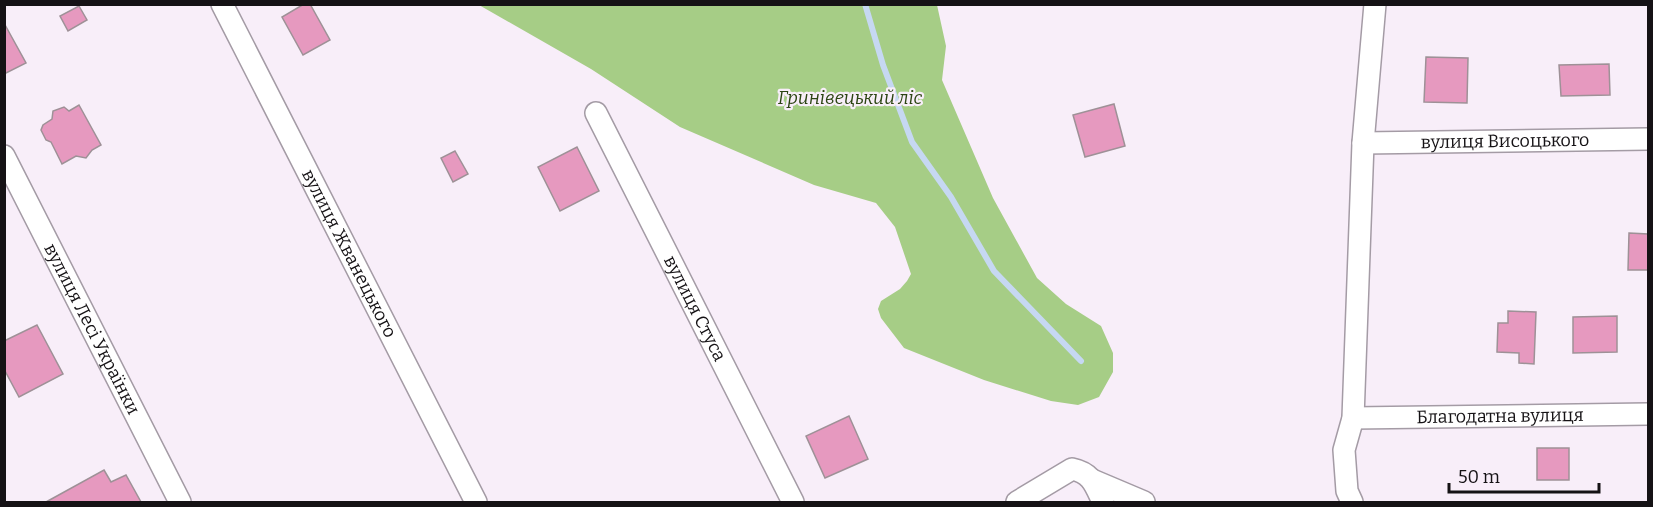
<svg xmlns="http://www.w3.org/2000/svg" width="1653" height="507" font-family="Bitter,serif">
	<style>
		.forest { fill: #a6cd86 }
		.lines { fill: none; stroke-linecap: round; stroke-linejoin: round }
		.stream { stroke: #c6d8f2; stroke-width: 6 }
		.building { fill: #e699bf; stroke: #9e9197; stroke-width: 1.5 }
		.minor-casing { stroke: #a49ba5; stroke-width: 24 }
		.minor { stroke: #fff; stroke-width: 21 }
		.labels { text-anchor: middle; stroke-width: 4.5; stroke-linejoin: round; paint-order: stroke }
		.park-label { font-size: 18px; font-style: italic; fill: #2b4412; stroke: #f8eef9 }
		.street-label { font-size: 18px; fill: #151215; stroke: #f8eef9 }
	</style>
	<rect width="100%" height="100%" fill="#f8eef9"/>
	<!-- forest -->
	<polygon class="forest" points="479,5 937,5 946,46 942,80 993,198 1037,278 1066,304 1101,326 1113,353 1113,372 1099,397 1078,405 1051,401 984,380 904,348 881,318 878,309 881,301 900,289 907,281 911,274 895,227 876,203 814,185 680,127 591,69"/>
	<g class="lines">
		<!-- stream -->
		<polyline class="stream" points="865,4 883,65 912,142 951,197 994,271 1081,361"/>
	</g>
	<!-- building -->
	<g class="building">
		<polygon points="304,4 310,4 330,40 303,55 282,17"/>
		<polygon points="79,6 87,20 68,31 60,16"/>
		<polygon points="4,23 26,63 4,74"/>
		<polygon points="1426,57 1468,58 1467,103 1424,102"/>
		<polygon points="1609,64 1610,95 1561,96 1559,65"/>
		<polygon points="1114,104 1125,146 1085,157 1073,115"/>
		<polygon points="79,105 101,145 92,150 86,158 76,156 62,164 51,142 46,140 41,130 43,125 52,119 53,111 64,107 69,111"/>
		<polygon points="577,147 599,191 560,211 538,167"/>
		<polygon points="455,151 468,174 453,182 441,158"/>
		<polygon points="1629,233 1648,234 1648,270 1628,270"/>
		<polygon points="1508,311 1536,312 1534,364 1519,363 1519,353 1497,352 1498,323 1508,323"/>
		<polygon points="1617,316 1617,352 1573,353 1573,317"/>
		<polygon points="37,325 63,374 19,397 4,369 4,341"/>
		<polygon points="849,416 868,459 825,478 806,436"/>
		<rect x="1537" y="448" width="32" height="32"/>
		<polygon points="104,470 111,482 126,475 141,502 46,502"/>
	</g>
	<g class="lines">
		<defs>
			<g id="minor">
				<path id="s1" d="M222 4 476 502"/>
				<path id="s2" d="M596 113 793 502"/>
				<path id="s3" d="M1363 143 1648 139"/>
				<path id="s4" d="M4 156 180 502"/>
				<path id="s5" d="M1353 418 1648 414"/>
				<polyline points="1092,480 1144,502"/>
				<path d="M1017 502 1072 469C1092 473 1095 485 1103 502"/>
				<polyline points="1352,502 1347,491 1344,450 1353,418 1363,143 1375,4"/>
			</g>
		</defs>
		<!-- minor casing -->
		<use href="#minor" class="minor-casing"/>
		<!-- minor -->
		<use href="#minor" class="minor"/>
	</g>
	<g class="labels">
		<!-- park labels -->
		<g class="park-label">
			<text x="850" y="104">Гринівецький ліс</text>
		</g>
		<!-- street labels -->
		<g class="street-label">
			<text dy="6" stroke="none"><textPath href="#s3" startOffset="142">вулиця Висоцького</textPath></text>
			<text dy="6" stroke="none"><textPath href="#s1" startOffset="280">вулиця Жванецького</textPath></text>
			<text dy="6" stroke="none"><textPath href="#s2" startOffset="219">вулиця Стуса</textPath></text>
			<text dy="6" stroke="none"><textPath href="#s4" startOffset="194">вулиця Лесі Українки</textPath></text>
			<text dy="6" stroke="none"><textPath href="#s5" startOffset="147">Благодатна вулиця</textPath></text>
		</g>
	</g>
	<!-- border -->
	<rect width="1653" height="507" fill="none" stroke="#151215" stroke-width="12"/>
	<!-- scale -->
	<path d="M1449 483v9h150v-9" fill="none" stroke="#151215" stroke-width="3"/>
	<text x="1458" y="483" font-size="18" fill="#151215" stroke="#f8eef9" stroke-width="4.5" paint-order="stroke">50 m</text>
</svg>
